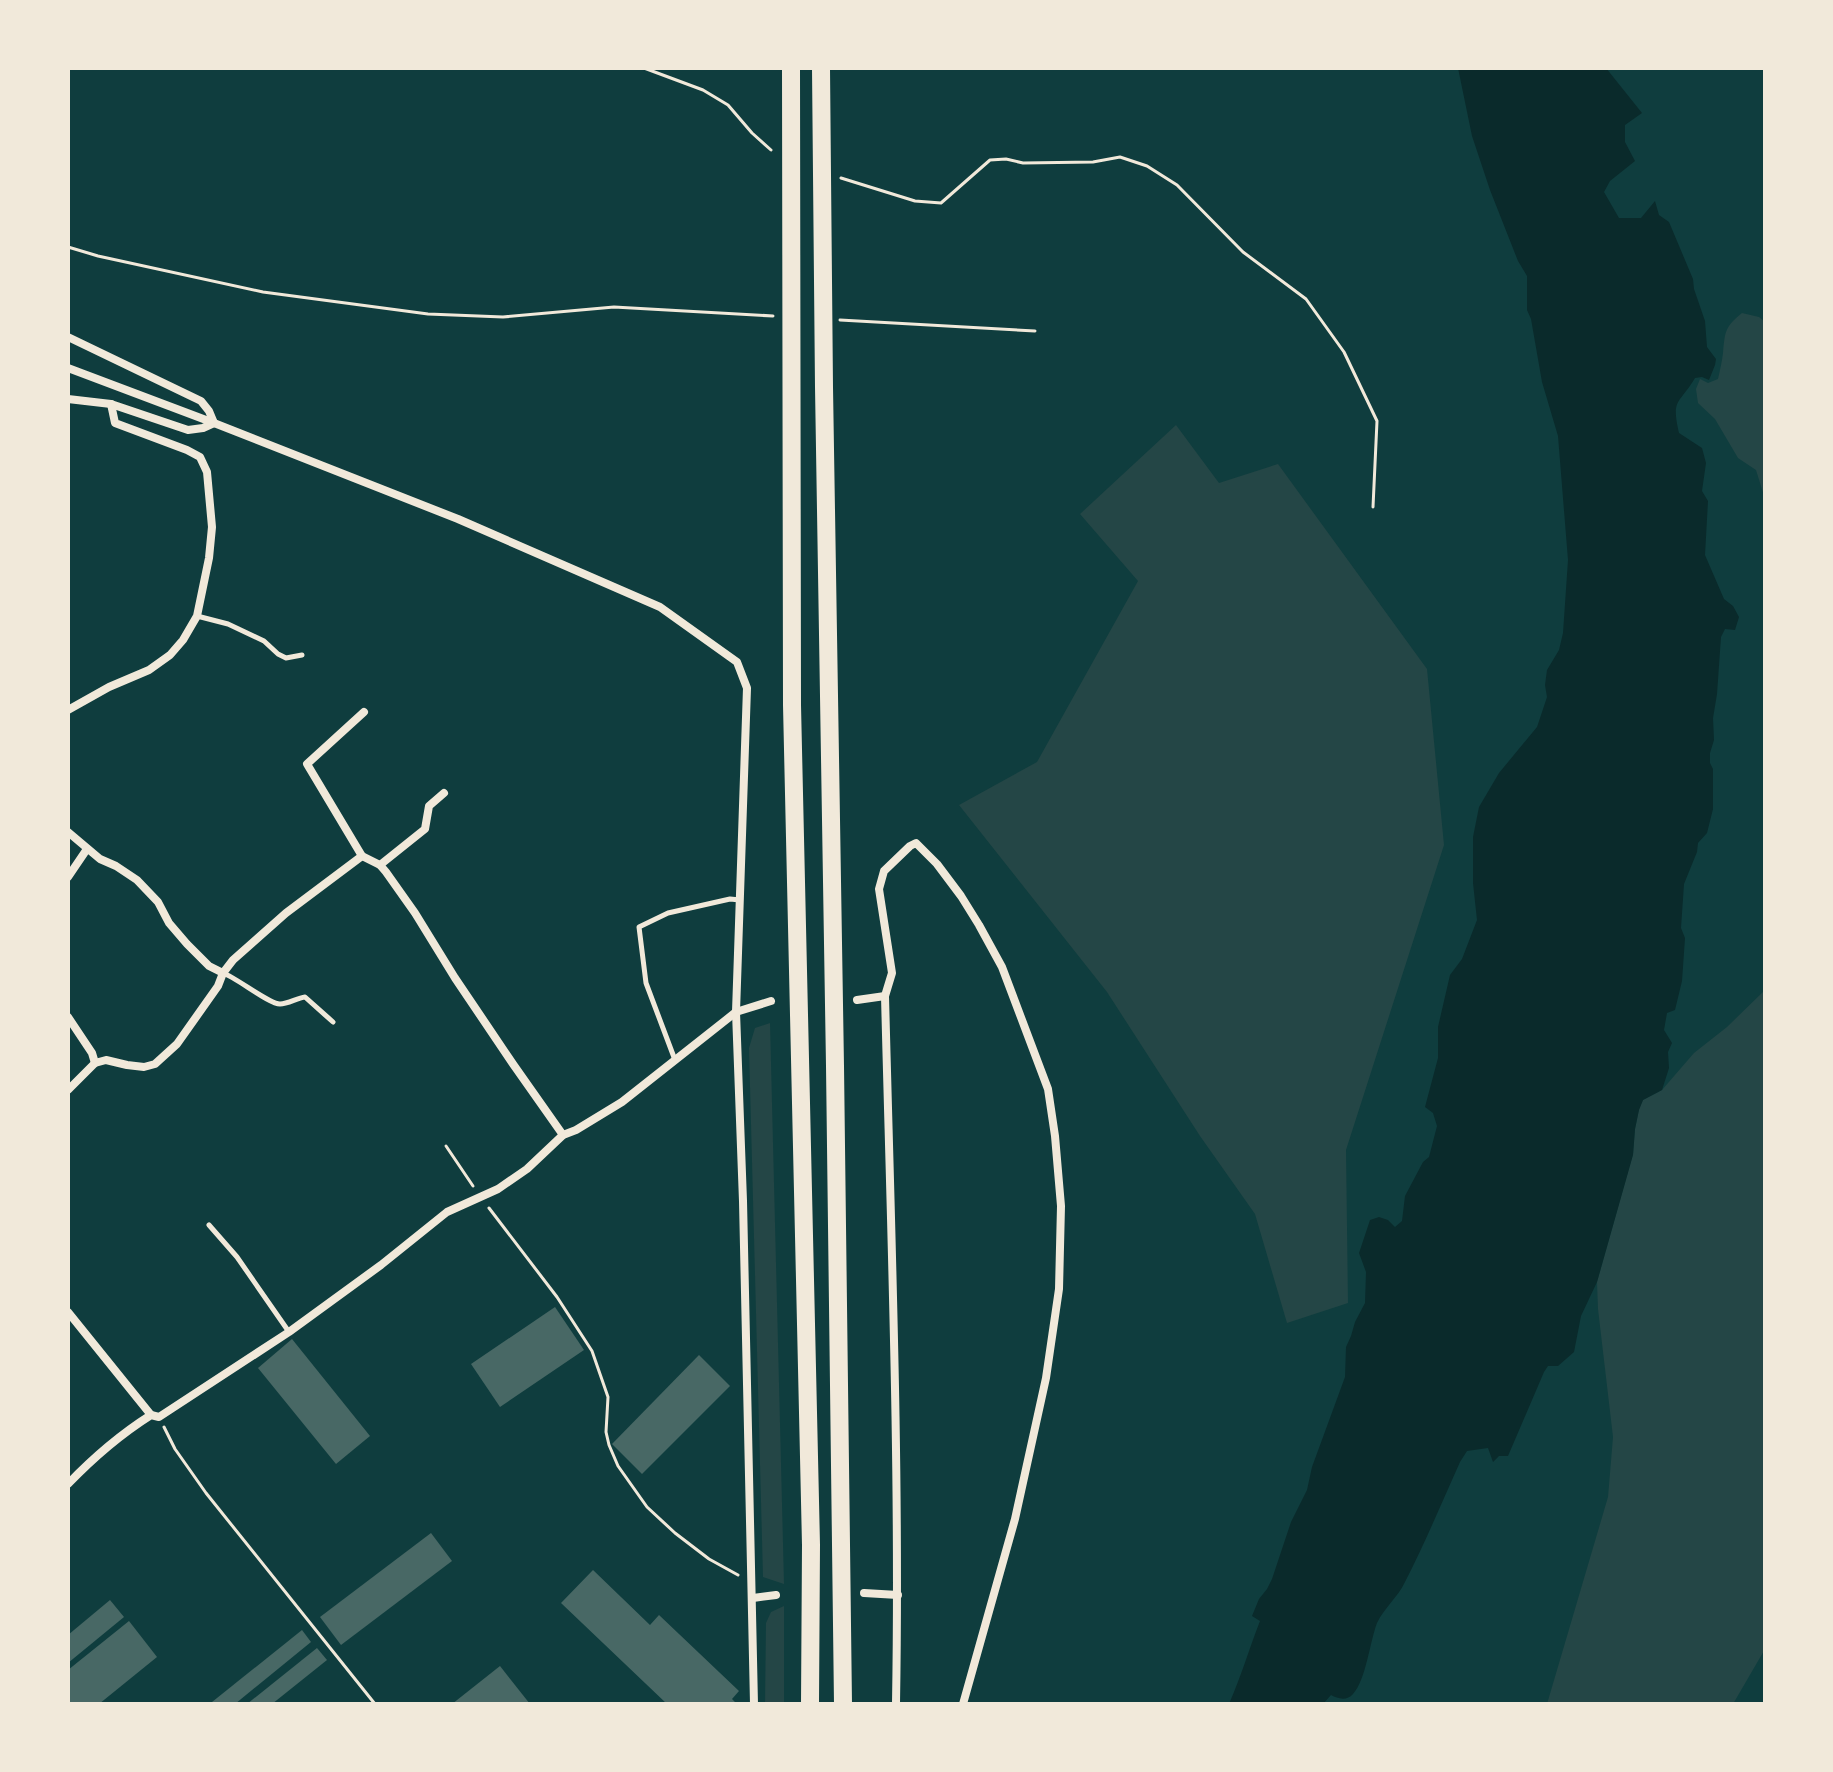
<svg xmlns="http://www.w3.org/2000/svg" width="1833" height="1772" font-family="Inter,sans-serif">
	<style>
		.green { fill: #244646 }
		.water { fill: #0a2a2b }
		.building { fill: #486865 }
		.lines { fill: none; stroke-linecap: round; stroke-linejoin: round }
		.path { stroke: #f1e9da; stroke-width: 3 }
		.service { stroke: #f1e9da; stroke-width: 5 }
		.minor { stroke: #f1e9da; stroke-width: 8 }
		.motorway { stroke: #f1e9da; stroke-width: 18 }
	</style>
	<rect width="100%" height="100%" fill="#0f3d3e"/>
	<!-- green -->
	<g class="green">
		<path d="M1742 313 1759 317 1765 322V499L1756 470 1738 458 1715 419 1698 403 1696 389 1700 379 1708 383 1718 379C1720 370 1722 361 1723 353 1725 331 1725 327 1742 313Z"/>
		<polygon points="1176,425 1219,483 1278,464 1427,669 1444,845 1346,1150 1348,1303 1287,1323 1255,1214 1200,1136 1107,992 959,805 1037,762 1138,581 1080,514"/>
		<polygon points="1765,990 1765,1649 1733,1704 1547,1704 1608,1497 1613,1437 1598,1309 1597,1282 1633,1154 1635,1129 1639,1109 1643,1100 1662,1090 1694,1053 1727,1027"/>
		<polygon points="770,1023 784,1584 763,1577 749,1048 755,1028"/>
		<polygon points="784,1606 784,1704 765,1704 766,1623 771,1612"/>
	</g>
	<!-- water -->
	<path class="water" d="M1458 68H1606L1642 113 1625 125V142L1635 161 1610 181 1604 192 1619 218H1641L1655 201 1659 215 1669 222 1693 279 1694 289 1705 321 1707 347 1716 359 1715 365 1709 380 1702 377 1695 378C1679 405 1671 398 1679 433L1702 448 1706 463 1702 491 1708 501 1705 555 1724 599 1733 606 1739 617 1735 630 1725 629 1721 637 1717 694 1713 718 1714 740 1710 753V763L1713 769V809L1707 833 1698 843 1697 852 1684 884 1681 928 1685 938 1682 981 1675 1010 1667 1013 1664 1030 1672 1043 1668 1052 1669 1068 1662 1090 1643 1100 1639 1110 1635 1129 1633 1155 1597 1282 1581 1316 1574 1352 1558 1366H1548L1544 1372 1508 1456H1499L1493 1462 1488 1448 1467 1451 1460 1462C1442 1502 1425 1543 1405 1582 1398 1597 1384 1608 1377 1623 1370 1641 1366 1680 1353 1694 1347 1701 1338 1699 1331 1695L1323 1704H1229C1241 1677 1249 1649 1260 1621L1252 1616 1259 1599 1267 1589 1272 1579 1291 1522 1307 1490 1312 1467 1345 1377 1346 1347 1351 1336 1355 1322 1365 1303 1366 1272 1359 1253 1370 1220 1379 1217 1388 1220 1395 1227 1402 1221 1405 1196 1423 1162 1429 1157 1437 1126 1433 1113 1425 1107 1438 1058V1027L1450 975 1462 959 1477 920 1473 883V837L1479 807 1499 773 1537 727 1547 697 1545 685 1547 670 1559 650 1563 633 1568 560 1558 436 1542 382 1531 319 1527 310V276L1518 261 1490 190 1472 136Z"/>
	<!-- building -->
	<g class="building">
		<polygon points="555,1307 584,1350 500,1407 471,1364"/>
		<polygon points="292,1339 370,1436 336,1464 258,1368"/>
		<polygon points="699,1355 730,1386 642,1474 612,1444"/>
		<polygon points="431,1533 452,1561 341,1645 320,1617"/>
		<polygon points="593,1570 650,1625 659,1615 739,1691 732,1699 737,1704 667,1704 561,1603"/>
		<polygon points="110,1600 124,1617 68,1663 68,1635"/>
		<polygon points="129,1621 157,1657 99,1704 68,1704 68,1670"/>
		<polygon points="302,1630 311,1642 235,1704 214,1704 212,1702"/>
		<polygon points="317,1648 327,1660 272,1704 247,1704"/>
		<polygon points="500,1666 530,1704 452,1704"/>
	</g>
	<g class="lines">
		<!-- path -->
		<g class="path">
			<polyline points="644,68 703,90 728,105 752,133 771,150"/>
			<polyline points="841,178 915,201 941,203 990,160 1006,159 1023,163 1093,162 1120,157 1147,166 1177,185 1243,252 1306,299 1344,352 1377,421 1373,507"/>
			<polyline points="68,247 98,256 263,292 428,314 503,317 614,307 773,316"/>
			<polyline points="840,320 1035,331"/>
			<polyline points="446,1146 473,1186"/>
			<polyline points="489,1208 557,1297 592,1351 608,1397 606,1432 609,1445 618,1466 647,1507 675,1533 709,1559 738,1575"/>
			<polyline points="164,1427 175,1449 206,1493 375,1704"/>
		</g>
		<!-- service -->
		<g class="service">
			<polyline points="197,616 228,624 264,641 278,654 286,658 302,655"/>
			<path d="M223 973C237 978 269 1004 280 1004 288 1004 297 998 305 997L333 1022"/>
			<polyline points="675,1060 646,983 639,927 668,913 730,899 740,900"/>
			<polyline points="209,1225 237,1257 289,1332"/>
		</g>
		<!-- minor -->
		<g class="minor">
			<polyline points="68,337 201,401 209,411 214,423 203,428 188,430 111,404 68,399"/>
			<polyline points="68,368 214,423 458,519 660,607 737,662 747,688 736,1012 743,1201 754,1704"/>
			<polyline points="68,710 109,687 149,670 170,655 183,640 197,616 209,558 212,527 207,472 200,457 187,450 115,423 111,404"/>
			<polyline points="364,712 307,764 362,856 380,865 386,872 415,913 455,978 513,1064 563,1135"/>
			<polyline points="68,832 100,859 116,866 137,880 158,902 169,923 187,944 209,966 223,973"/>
			<polyline points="380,865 425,829 429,806 444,793"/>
			<polyline points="68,877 87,849"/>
			<polyline points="857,1000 885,996"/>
			<polyline points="68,1017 92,1053 95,1063 106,1060 127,1065 144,1067 155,1064 177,1044 218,986 223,973 233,960 286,913 362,856"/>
			<polyline points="68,1090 95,1063"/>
			<polyline points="68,1312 151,1415"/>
			<path d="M68 1484C92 1459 121 1434 151 1415L159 1417 289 1332 381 1265 447 1212 498 1189 527 1169 563 1135 576 1130 622 1102 736 1012 771 1001"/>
			<polyline points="864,1593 898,1595"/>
			<polyline points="753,1598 776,1595"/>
			<path d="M896 1704C900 1468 891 1232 885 996L892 973 879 889 884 871 910 846 916 843 937 864 961 896 979 925 1002 967 1048 1089 1055 1136 1061 1206 1059 1289 1046 1378 1015 1519 963 1704"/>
		</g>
		<!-- motorway -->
		<g class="motorway">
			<polyline points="791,68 792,705 811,1545 810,1704"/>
			<polyline points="821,68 824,387 835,1066 843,1704"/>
		</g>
	</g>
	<!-- border -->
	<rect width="1833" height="1772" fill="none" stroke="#f1e9da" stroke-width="140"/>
</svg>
